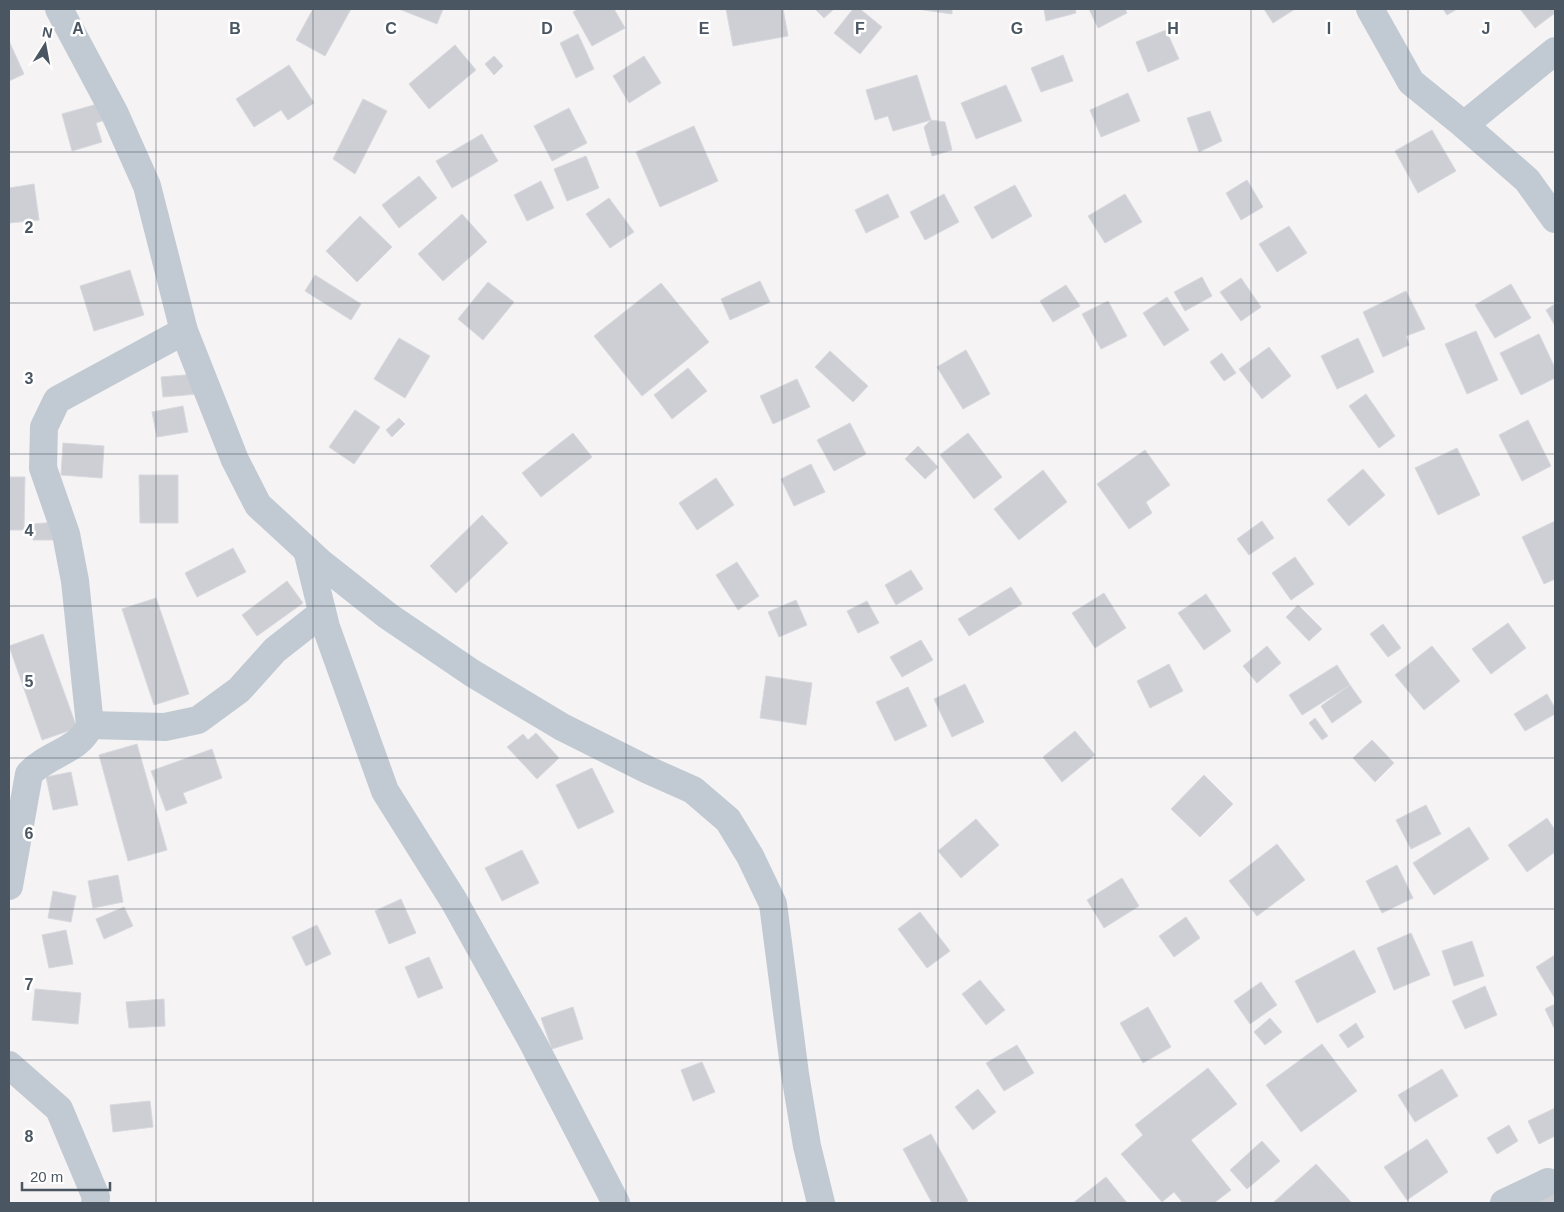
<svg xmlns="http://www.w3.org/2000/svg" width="1564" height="1212" font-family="Helvetica,sans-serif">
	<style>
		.building { fill: #cdcfd5; stroke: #d7d9de }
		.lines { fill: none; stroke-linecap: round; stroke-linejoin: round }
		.minor { stroke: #c1cad2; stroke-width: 28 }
		.grid { fill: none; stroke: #4a5661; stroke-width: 1; stroke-opacity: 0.55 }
		.grid-label { font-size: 16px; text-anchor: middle; font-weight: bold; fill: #4a5661; stroke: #fff; stroke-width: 5; stroke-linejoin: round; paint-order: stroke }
	</style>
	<rect width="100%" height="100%" fill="#f5f3f3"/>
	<!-- building -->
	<g class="building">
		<polygon points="313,9 351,9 325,56 296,40"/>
		<polygon points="399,9 443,9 437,24"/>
		<polygon points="578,9 614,9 625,28 592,46 573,12"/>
		<polygon points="726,9 783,9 788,36 733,46"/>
		<polygon points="815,9 834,9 824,18"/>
		<polygon points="853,9 860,9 882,27 860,54 834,33"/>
		<polygon points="917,9 952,9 952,14"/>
		<polygon points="1044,9 1075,9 1076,13 1046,21"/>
		<polygon points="1089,9 1125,9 1127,13 1098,28"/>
		<polygon points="1264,9 1295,9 1273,23"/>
		<polygon points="1443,9 1457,9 1447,15"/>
		<polygon points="1520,9 1555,9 1555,13 1535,28"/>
		<polygon points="1166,30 1179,59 1148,72 1136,42"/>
		<polygon points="578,34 594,69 576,78 560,43"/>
		<polygon points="9,41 24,74 9,81"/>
		<polygon points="455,45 476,70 429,109 409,84"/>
		<polygon points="1063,55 1073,81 1041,92 1031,68"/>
		<polygon points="494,56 503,66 494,75 485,64"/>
		<polygon points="644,56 661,83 629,103 613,76"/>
		<polygon points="289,65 314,103 288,120 281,110 254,127 236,99"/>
		<polygon points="917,75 931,120 893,131 888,116 875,120 866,90"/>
		<polygon points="1006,85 1022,121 976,139 961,103"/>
		<polygon points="1128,93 1140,121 1101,137 1090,110"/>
		<polygon points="363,99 387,111 355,174 333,159"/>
		<polygon points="101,103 105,120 96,123 102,142 72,151 62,114"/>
		<polygon points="569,108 587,143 552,161 534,126"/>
		<polygon points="1210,111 1222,141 1199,152 1187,118"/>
		<polygon points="931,120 945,122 952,150 932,156 924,127"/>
		<polygon points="694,126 718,181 660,207 636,152"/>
		<polygon points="1432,130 1456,171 1418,193 1395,151"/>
		<polygon points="482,134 498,161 452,188 436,161"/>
		<polygon points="586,156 599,188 567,201 554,169"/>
		<polygon points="419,176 437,198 399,228 382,205"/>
		<polygon points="1247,180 1263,207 1241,220 1226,193"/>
		<polygon points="541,181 554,208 527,221 514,195"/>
		<polygon points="34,184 39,220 9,223 9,188"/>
		<polygon points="1015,185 1032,216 992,239 974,207"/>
		<polygon points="888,194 899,217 866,233 855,210"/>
		<polygon points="944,194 959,222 925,240 910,212"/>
		<polygon points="1125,194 1142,222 1105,243 1088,216"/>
		<polygon points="609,198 634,232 610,248 586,214"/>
		<polygon points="462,214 487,242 443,281 418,254"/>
		<polygon points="360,216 392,247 357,282 326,251"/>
		<polygon points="1289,226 1307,253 1277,272 1259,244"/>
		<polygon points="130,270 144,315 94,331 80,286"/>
		<polygon points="315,275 361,304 351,320 305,291"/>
		<polygon points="1202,277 1212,296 1185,311 1174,292"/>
		<polygon points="1241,278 1261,307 1241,321 1220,292"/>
		<polygon points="760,281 770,302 730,320 721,299"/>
		<polygon points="488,282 514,302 483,340 458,319"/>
		<polygon points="661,283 709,342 642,396 594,336"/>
		<polygon points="1511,284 1531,318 1495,338 1475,305"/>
		<polygon points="1066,285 1080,306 1053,322 1040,301"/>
		<polygon points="1406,291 1425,329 1406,336 1409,345 1383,357 1363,312"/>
		<polygon points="1167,297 1189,330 1164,346 1143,313"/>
		<polygon points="1108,301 1127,336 1101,349 1082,314"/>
		<polygon points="1555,304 1555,326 1546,310"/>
		<polygon points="1476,331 1498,380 1467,394 1445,344"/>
		<polygon points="1539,334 1555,368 1555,378 1521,395 1500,353"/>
		<polygon points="399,338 430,356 405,398 374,379"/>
		<polygon points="1358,338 1374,372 1337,389 1321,356"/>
		<polygon points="1269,347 1291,376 1262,399 1239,369"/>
		<polygon points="966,350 990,394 963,409 937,367"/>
		<polygon points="830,351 868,386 853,402 815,367"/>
		<polygon points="1222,353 1236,373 1224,381 1210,362"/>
		<polygon points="688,368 707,391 672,419 654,395"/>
		<polygon points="196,374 198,394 163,397 161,377"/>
		<polygon points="797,379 810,407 773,424 760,396"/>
		<polygon points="1366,394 1395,436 1379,448 1349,406"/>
		<polygon points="183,406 188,432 157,437 152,412"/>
		<polygon points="355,410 380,427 354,464 329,447"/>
		<polygon points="399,418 405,424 392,437 386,430"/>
		<polygon points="1528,420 1551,466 1522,481 1499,435"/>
		<polygon points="850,423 866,454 834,471 817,440"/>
		<polygon points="573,433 592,457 541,497 522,473"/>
		<polygon points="968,433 1002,477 974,499 940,455"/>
		<polygon points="63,443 104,446 102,478 61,475"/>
		<polygon points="918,446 938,467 925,479 905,459"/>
		<polygon points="1457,448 1480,495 1438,515 1415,468"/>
		<polygon points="1145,450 1170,485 1146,502 1152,513 1129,529 1097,484"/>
		<polygon points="811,464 825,492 794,506 781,479"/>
		<polygon points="1363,469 1385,495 1349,526 1327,500"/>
		<polygon points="1043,470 1067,502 1019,540 994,509"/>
		<polygon points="139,475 178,475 178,523 140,523"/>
		<polygon points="9,477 25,477 24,530 9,530"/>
		<polygon points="716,478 734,505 697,530 679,503"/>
		<polygon points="482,515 508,543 456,593 430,566"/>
		<polygon points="1262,521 1274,538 1249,555 1237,539"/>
		<polygon points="1555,521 1555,579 1544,584 1522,537"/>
		<polygon points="57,522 57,540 33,540 33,524"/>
		<polygon points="233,548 246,572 197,597 185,573"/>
		<polygon points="1295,557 1314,584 1291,600 1272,573"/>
		<polygon points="737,562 759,596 738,610 716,575"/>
		<polygon points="911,570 923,589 896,605 885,585"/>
		<polygon points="287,581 303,603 257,636 242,615"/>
		<polygon points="1011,587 1022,604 969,636 958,619"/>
		<polygon points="1104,593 1126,628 1095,648 1072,613"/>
		<polygon points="1206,594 1231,631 1204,650 1178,613"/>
		<polygon points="156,598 189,694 154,705 122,609"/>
		<polygon points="796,600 807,625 779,637 768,612"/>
		<polygon points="867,601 879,623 858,633 847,611"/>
		<polygon points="1298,605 1322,629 1309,641 1286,617"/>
		<polygon points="1508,623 1526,648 1491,674 1472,649"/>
		<polygon points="1383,624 1401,648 1388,657 1370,634"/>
		<polygon points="43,634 77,728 42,740 9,646"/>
		<polygon points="921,640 933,660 902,677 890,657"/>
		<polygon points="1267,646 1281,663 1257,683 1243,666"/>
		<polygon points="1432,646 1460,681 1424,710 1395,675"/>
		<polygon points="1169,664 1183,691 1150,708 1137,681"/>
		<polygon points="1337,665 1350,685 1302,715 1289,695"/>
		<polygon points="766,676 812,683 806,725 760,718"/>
		<polygon points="965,684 984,722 952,737 934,699"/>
		<polygon points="1350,685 1362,702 1332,723 1321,706"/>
		<polygon points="908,687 927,726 895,741 876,702"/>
		<polygon points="1547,694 1555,708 1555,714 1525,731 1514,714"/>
		<polygon points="1315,718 1328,736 1322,740 1309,723"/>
		<polygon points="1075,731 1095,755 1062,782 1043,757"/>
		<polygon points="536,733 559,758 537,779 507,747 523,734 528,740"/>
		<polygon points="1372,740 1394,763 1375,782 1353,758"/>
		<polygon points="137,744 167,850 128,861 99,755"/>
		<polygon points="212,749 222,778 183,793 187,803 166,811 151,771"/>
		<polygon points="592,768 614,812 578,829 556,785"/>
		<polygon points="71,772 78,805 53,810 46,777"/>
		<polygon points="1204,775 1233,804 1200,837 1171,809"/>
		<polygon points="1426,805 1441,834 1411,849 1396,820"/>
		<polygon points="1547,818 1555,830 1555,852 1527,872 1508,845"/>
		<polygon points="976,819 999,845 961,878 938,851"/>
		<polygon points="1469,827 1489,859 1434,895 1413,863"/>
		<polygon points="1277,844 1305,880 1257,916 1229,881"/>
		<polygon points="522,850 539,883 502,901 485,868"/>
		<polygon points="1397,865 1413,898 1382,913 1366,881"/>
		<polygon points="118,875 123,902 93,908 88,881"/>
		<polygon points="1122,878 1139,906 1104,928 1087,900"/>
		<polygon points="53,891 76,896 71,922 48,918"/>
		<polygon points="401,899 416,933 389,944 375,911"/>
		<polygon points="124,907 133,926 104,939 96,919"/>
		<polygon points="920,912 950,951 927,968 898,929"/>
		<polygon points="1186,917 1200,938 1174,957 1159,936"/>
		<polygon points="317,925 331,954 306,966 292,937"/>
		<polygon points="66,930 73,964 49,968 42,935"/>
		<polygon points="1411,933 1430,975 1394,990 1377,948"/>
		<polygon points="1472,941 1484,976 1454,986 1442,951"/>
		<polygon points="1354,950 1376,992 1317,1023 1295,981"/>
		<polygon points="1555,955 1555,996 1554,997 1536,967"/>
		<polygon points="429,957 443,988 418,998 405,967"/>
		<polygon points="980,980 1005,1010 986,1025 962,994"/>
		<polygon points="1261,982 1277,1005 1250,1024 1234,1001"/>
		<polygon points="1485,986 1497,1015 1465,1029 1452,1001"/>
		<polygon points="35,989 81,993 78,1024 32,1020"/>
		<polygon points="164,999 165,1026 129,1028 126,1002"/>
		<polygon points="1555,1004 1555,1030 1545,1009"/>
		<polygon points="573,1007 583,1039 552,1049 541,1018"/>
		<polygon points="1148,1007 1171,1047 1143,1063 1120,1023"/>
		<polygon points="1270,1018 1282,1032 1265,1045 1254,1032"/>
		<polygon points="1356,1023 1364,1037 1348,1048 1339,1035"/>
		<polygon points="1322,1044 1357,1091 1301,1132 1266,1085"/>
		<polygon points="1017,1045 1034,1073 1004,1091 986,1063"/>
		<polygon points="702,1062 715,1092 693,1101 681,1070"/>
		<polygon points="1208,1068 1237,1104 1191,1140 1231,1190 1214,1203 1183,1203 1174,1192 1162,1202 1121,1154 1143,1135 1135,1125"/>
		<polygon points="1442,1069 1458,1096 1415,1122 1398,1095"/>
		<polygon points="978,1089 996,1112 973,1130 955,1107"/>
		<polygon points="150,1101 153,1127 113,1132 110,1105"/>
		<polygon points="1555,1108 1555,1136 1539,1144 1528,1121"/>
		<polygon points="1509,1125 1518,1141 1497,1154 1487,1138"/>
		<polygon points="931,1134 968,1201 963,1203 932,1203 903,1149"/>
		<polygon points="1427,1139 1448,1172 1407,1200 1384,1167"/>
		<polygon points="1262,1141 1280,1161 1247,1189 1230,1170"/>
		<polygon points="1316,1164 1352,1203 1273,1203"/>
		<polygon points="1106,1177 1127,1203 1073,1203"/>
		<polygon points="1551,1190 1555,1198 1555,1203 1528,1203"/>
	</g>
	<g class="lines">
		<!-- minor -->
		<g class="minor">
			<polyline points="59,9 114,112 147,186 184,331 235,460 258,505 321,563 388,616 472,673 562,727 648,770 693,790 728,820 750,856 773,904 795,1074 807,1146 821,1203"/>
			<polyline points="1370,9 1411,82 1464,125 1527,180 1555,219"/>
			<polyline points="1464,125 1555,51"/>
			<polyline points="307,550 326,627 385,791 454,901 533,1043 616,1203"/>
			<polyline points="90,725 165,727 198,720 239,690 275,650 322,613"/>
			<path d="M9 886 29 774C47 754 81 750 90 725L75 581 66 534 43 468 44 427 57 400 184 331"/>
			<polyline points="9,1065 59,1109 96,1197 95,1203"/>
			<polyline points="1504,1203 1548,1182"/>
		</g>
	</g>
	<!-- grid -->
	<path class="grid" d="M156 9V1203M313 9V1203M469 9V1203M626 9V1203M782 9V1203M938 9V1203M1095 9V1203M1251 9V1203M1408 9V1203M9 152H1555M9 303H1555M9 454H1555M9 606H1555M9 758H1555M9 909H1555M9 1060H1555"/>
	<g class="grid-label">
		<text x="78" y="34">A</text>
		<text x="235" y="34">B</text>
		<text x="391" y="34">C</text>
		<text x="547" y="34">D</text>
		<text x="704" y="34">E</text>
		<text x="860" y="34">F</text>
		<text x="1017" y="34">G</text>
		<text x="1173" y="34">H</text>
		<text x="1329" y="34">I</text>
		<text x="1486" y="34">J</text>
		<text x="29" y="233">2</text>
		<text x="29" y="384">3</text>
		<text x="29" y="536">4</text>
		<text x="29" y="687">5</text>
		<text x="29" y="839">6</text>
		<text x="29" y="990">7</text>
		<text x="29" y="1142">8</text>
	</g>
	<!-- border -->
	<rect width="1564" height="1212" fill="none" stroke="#4a5661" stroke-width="20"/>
	<!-- north arrow -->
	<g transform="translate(45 45) rotate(11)" stroke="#ffffff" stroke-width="4" paint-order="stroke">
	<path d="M0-4L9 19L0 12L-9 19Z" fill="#4a5661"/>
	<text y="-8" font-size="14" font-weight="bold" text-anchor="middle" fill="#4a5661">N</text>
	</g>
	<!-- scale -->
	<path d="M22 1182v8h88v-8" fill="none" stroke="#4a5661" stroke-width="2.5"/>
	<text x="30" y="1182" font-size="15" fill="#4a5661" stroke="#ffffff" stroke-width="4" paint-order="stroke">20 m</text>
</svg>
